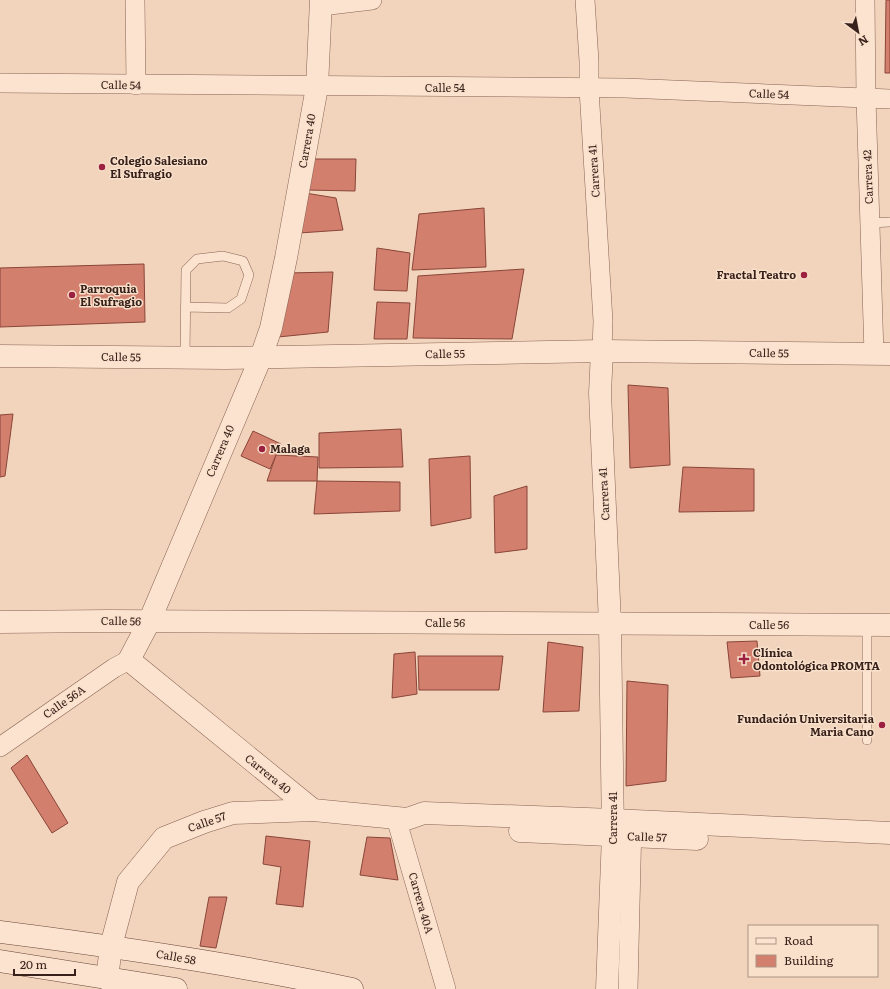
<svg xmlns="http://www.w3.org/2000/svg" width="890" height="989" font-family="Literata,serif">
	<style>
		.building { fill: #d27f6e; stroke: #8a4538 }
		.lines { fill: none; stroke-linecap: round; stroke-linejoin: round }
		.service-casing { stroke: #896354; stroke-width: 10 }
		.minor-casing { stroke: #896354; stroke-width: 20 }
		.tertiary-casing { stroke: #896354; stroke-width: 23 }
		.secondary-casing { stroke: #6a4538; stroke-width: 23 }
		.service { stroke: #fbe3cf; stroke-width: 9 }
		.minor { stroke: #fbe3cf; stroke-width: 19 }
		.tertiary { stroke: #fbe3cf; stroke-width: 22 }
		.secondary { stroke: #fbe3cf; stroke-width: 22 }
		.poi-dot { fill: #9c203f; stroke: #f8e0cb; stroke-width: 1.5 }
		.labels { text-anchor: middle; stroke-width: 3; stroke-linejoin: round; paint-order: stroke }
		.street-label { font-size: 11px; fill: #37211a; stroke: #f8e0cb }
		.poi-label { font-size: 11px; font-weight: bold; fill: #37211a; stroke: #f8e0cb; text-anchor: start }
	</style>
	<rect width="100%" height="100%" fill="#f1d4bb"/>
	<!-- building -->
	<g class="building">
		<polygon points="886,0 890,0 890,73 885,73"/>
		<polygon points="309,159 356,159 355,191 306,190"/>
		<polygon points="305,193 336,198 343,230 299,233"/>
		<polygon points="484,208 486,267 412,270 419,214"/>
		<polygon points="377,248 410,253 407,291 374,290"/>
		<polygon points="144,264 145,322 0,327 0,268"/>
		<polygon points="524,269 512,339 413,338 418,276"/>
		<polygon points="333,272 328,332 278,337 288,273"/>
		<polygon points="377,302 410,303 407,339 374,339"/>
		<polygon points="628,385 668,388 670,465 630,468"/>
		<polygon points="13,414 5,476 0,477 0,415"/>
		<polygon points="401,429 403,467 319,468 319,433"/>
		<polygon points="253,431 281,444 270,469 241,456"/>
		<polygon points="276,455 318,457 317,481 267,481"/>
		<polygon points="470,456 471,518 431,526 429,459"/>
		<polygon points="683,467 754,469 754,511 679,512"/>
		<polygon points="317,481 400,482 400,511 314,514"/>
		<polygon points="527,486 527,549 495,553 494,496"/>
		<polygon points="757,641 760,676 731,678 727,642"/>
		<polygon points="548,642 583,647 579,711 543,712"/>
		<polygon points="415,652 417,694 392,698 394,654"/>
		<polygon points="418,656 503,656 499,690 419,690"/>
		<polygon points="627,681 668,685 666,781 626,786"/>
		<polygon points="27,755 68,823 52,833 11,768"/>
		<polygon points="266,836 310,841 303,907 276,904 281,867 263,864"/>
		<polygon points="367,837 390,838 398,880 360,875"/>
		<polygon points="209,897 227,897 216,948 200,946"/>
	</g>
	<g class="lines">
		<defs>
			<g id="service">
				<polyline points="870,223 890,222"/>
				<polyline points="185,358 186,270 197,259 223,256 243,261 249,275 241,299 228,308 185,307"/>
				<polyline points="867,625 867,740"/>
			</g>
			<g id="minor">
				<polyline points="135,0 136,85"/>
				<polyline points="585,0 589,61 589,89 603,321 602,351"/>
				<polyline points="865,0 866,98 874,354"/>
				<polyline points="321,6 372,0"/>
				<polyline points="0,83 625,88 890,99"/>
				<polyline points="0,747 114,668 129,660"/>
				<polyline points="396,818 446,989"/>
				<polyline points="628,989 632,822"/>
			</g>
			<g id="tertiary">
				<polyline points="602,351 600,393 610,624 613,835 607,989"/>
				<polyline points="0,356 226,358 602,351 890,354"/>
				<polyline points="0,622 109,621 890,625"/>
				<polyline points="313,810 129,660 149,622 261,357 271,328 286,258 317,87 321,0"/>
				<polyline points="520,831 697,839"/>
				<polyline points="107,979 111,946 128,882 164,838 204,822 233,813 313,810 407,819 424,813 613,820 890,833"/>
			</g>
			<g id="secondary">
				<path d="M0 932C118 947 236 964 352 989"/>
				<polyline points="0,961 176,989"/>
			</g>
		</defs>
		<!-- service casing -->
		<use href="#service" class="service-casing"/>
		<!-- minor casing -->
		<use href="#minor" class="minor-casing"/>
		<!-- tertiary casing -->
		<use href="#tertiary" class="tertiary-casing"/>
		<!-- secondary casing -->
		<use href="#secondary" class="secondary-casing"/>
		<!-- service -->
		<use href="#service" class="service"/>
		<!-- minor -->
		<use href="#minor" class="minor"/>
		<!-- tertiary -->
		<use href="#tertiary" class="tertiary"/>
		<!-- secondary -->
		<use href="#secondary" class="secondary"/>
	</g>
	<!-- markers -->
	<g class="poi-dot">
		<circle cx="102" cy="167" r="4"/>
		<circle cx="804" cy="275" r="4"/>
		<circle cx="72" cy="295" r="4"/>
		<circle cx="262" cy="449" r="4"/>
		<path d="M742 653h4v4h4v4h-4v4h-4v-4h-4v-4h4z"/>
		<circle cx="882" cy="725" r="4"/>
	</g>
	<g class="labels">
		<!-- street labels -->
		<g class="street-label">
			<text transform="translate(121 85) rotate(1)" y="4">Calle 54</text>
			<text x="445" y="92">Calle 54</text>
			<text transform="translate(769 94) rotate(2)" y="4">Calle 54</text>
			<text transform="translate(307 141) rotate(-80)" y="4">Carrera 40</text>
			<text transform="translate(594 171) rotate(-94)" y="4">Carrera 41</text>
			<text transform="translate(868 177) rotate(-92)" y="4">Carrera 42</text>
			<text transform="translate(769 353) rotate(1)" y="4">Calle 55</text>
			<text transform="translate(445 354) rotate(-1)" y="4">Calle 55</text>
			<text transform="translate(121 357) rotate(1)" y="4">Calle 55</text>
			<text transform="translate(220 451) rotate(-67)" y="4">Carrera 40</text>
			<text transform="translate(604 494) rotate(-93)" y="4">Carrera 41</text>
			<text transform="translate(121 621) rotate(1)" y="4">Calle 56</text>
			<text x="445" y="627">Calle 56</text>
			<text x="769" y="629">Calle 56</text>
			<text transform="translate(64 702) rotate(-35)" y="4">Calle 56A</text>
			<text transform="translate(268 774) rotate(39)" y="4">Carrera 40</text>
			<text transform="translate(613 818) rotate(-90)" y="4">Carrera 41</text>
			<text transform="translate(207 822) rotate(-19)" y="4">Calle 57</text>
			<text transform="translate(647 837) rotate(2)" y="4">Calle 57</text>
			<text transform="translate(421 903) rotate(74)" y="4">Carrera 40A</text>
			<text transform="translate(176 957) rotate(10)" y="4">Calle 58</text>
		</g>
		<!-- poi labels -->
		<g class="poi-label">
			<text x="110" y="165">Colegio Salesiano<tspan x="110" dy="13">El Sufragio</tspan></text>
			<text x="796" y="279" text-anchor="end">Fractal Teatro</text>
			<text x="80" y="293">Parroquia<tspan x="80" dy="13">El Sufragio</tspan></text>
			<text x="270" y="453">Malaga</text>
			<text x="753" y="657">Clínica<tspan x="753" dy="13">Odontológica PROMTA</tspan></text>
			<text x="874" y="723" text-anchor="end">Fundación Universitaria<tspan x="874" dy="13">Maria Cano</tspan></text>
		</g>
	</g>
	<!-- legend -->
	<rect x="748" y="925" width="130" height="52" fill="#f8e0cb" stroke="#ab9484"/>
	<rect x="756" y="938" width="20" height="6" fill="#fbe3cf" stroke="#ab9484"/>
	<text x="784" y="945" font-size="12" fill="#37211a">Road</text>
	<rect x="756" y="955" width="20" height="12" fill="#d27f6e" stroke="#ab9484"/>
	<text x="784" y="965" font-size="12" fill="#37211a">Building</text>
	<!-- north arrow -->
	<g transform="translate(858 32) rotate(148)" stroke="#f8e0cb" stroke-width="3" paint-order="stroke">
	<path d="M0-3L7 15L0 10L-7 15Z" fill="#37211a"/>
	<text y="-6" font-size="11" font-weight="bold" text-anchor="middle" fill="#37211a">N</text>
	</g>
	<!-- scale -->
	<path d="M14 969v6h61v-6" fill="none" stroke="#37211a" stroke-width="2"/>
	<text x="20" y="969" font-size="12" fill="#37211a" stroke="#f8e0cb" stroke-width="3" paint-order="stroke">20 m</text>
</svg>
